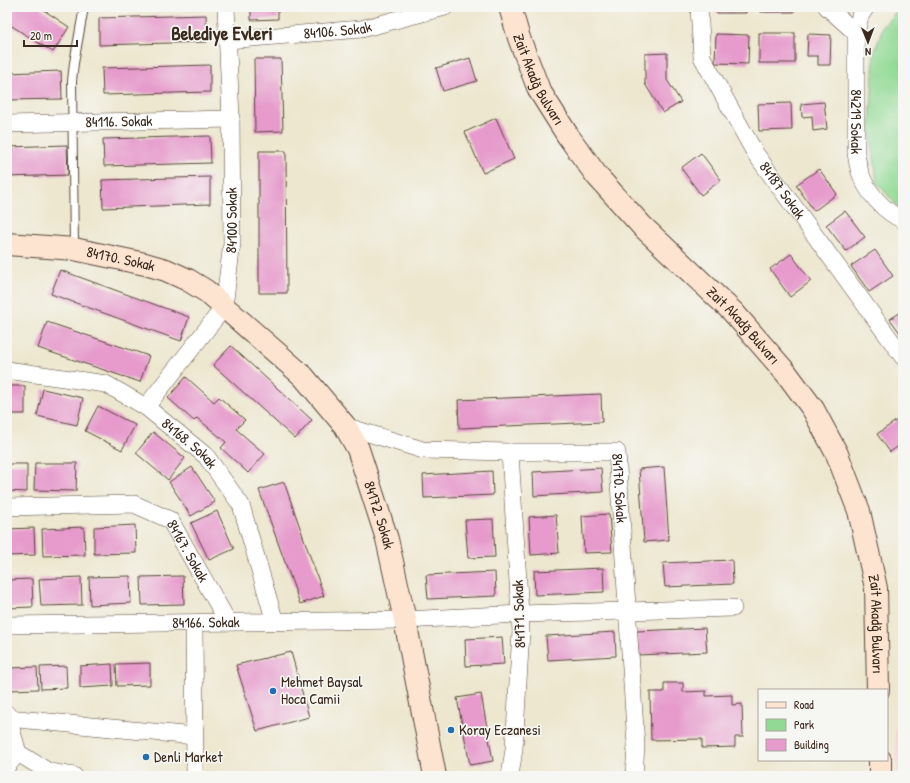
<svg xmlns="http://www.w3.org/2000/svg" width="910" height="783" font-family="'Patrick Hand',sans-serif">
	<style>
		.built { fill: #f7cfd2 }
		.green { fill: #92da94; stroke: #668259 }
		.building { fill: #e69bcc }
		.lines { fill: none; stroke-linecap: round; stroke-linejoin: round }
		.lane-casing { stroke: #564639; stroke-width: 10 }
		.street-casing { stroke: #564639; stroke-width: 18 }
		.secondary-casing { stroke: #564639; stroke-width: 24 }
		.lane { stroke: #fff; stroke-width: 8 }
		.street { stroke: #fff; stroke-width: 17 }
		.secondary { stroke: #fde4d1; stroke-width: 22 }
		.poi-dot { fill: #1f6fb2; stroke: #f6f6f2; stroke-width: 1.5 }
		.labels { text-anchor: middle; stroke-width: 3.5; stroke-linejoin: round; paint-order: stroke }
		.street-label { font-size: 15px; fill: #3b2a1e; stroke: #f6f6f2 }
		.poi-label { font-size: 15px; fill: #3b2a1e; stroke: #f6f6f2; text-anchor: start }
		.district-label { font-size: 19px; font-weight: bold; fill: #3b2a1e; stroke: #f6f6f2 }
	</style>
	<rect width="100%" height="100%" fill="#f6f6f2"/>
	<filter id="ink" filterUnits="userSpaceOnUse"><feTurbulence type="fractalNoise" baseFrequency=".025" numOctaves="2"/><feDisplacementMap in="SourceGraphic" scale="8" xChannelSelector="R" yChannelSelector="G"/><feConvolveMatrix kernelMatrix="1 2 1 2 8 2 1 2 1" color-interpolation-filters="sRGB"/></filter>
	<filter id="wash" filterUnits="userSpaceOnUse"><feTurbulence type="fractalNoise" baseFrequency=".012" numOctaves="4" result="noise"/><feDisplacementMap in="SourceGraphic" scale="16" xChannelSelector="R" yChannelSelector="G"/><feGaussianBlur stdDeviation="0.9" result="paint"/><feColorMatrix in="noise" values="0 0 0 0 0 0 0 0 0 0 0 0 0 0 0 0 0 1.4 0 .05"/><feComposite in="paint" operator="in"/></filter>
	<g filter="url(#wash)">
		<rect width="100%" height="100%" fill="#ede7cf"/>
		<!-- built -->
		<polygon class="built" points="903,700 903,776 897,776 895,730"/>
		<!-- green -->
		<polygon class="green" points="900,7 903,7 903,212 877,183 870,127 874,54 883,26"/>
		<g id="blocks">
			<!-- building -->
			<g class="building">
				<polygon points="7,7 39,7 69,27 53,52 7,23"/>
				<polygon points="251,7 278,7 278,19 251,20"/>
				<polygon points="715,7 746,7 746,13 716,13"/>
				<rect x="761" y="7" width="33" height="5"/>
				<polygon points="206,15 207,42 99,45 99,18"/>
				<rect x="759" y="33" width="36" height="30"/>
				<polygon points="716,34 749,35 748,64 715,63"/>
				<polygon points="808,34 831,35 830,65 818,65 818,56 807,56"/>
				<polygon points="667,53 667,80 681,102 663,113 645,84 645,54"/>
				<polygon points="470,58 477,81 443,91 436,68"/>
				<polygon points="254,59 281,59 283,131 255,132"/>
				<polygon points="210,65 210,92 103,95 102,68"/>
				<polygon points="61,71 62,99 7,100 7,73"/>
				<polygon points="824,102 827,129 813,131 812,116 802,117 801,104"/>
				<polygon points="791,103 792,130 759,131 758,104"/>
				<polygon points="496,118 514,159 483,173 465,132"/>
				<polygon points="210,136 211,163 104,166 103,139"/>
				<polygon points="67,145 68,175 7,177 7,147"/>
				<polygon points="259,151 286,151 287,293 259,293"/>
				<polygon points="701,153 721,180 701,195 681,168"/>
				<polygon points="819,169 837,194 814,211 796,185"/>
				<polygon points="210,177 210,204 103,208 102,180"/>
				<polygon points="845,211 865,237 846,251 826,225"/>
				<polygon points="875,250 893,276 869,292 851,266"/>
				<polygon points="791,254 811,281 790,297 770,269"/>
				<polygon points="60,270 189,317 181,341 51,294"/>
				<polygon points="903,311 903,337 890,319"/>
				<polygon points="47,322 149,356 140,382 38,348"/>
				<polygon points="231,346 312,420 295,439 213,365"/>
				<polygon points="186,377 214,402 219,397 245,420 236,429 265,454 248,473 221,448 226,442 197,418 194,421 168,398"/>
				<rect x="7" y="386" width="18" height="28"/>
				<polygon points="43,389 83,398 77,425 37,416"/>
				<polygon points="601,394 602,422 459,428 458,400"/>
				<polygon points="98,406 135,425 122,450 85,431"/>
				<polygon points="900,418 903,421 903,443 890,452 877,434"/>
				<polygon points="153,432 185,458 168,480 136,453"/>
				<polygon points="903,452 903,463 898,456"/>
				<polygon points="35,463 77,463 76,491 34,490"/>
				<polygon points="7,464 27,464 27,492 7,491"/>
				<polygon points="192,467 215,502 191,516 169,482"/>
				<polygon points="664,467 669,540 644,542 639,469"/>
				<polygon points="601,468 603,492 534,496 533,472"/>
				<polygon points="492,471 493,495 424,498 423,475"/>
				<polygon points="284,482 324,596 300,604 259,490"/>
				<polygon points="217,511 234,549 209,560 191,523"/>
				<polygon points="609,514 612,552 584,553 582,516"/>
				<polygon points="556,515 559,553 531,555 529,517"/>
				<polygon points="493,519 495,557 468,558 465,520"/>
				<polygon points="135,525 136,553 94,554 94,527"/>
				<polygon points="84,527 85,555 43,556 42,529"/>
				<polygon points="34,528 35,555 7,556 7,529"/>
				<polygon points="732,560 733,584 665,587 663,563"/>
				<polygon points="603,568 604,592 535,595 534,571"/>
				<polygon points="495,572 496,596 428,599 426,575"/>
				<polygon points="130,576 131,603 90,605 89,577"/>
				<polygon points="183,576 184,604 142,605 141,577"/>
				<polygon points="81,577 82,605 41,606 39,579"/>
				<polygon points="32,579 33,607 7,608 7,580"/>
				<polygon points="705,628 707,652 638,655 637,631"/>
				<polygon points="615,632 616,656 548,660 546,636"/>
				<polygon points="502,637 504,664 466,666 465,639"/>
				<polygon points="291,652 309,717 257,731 236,665"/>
				<polygon points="150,663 150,685 117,686 116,664"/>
				<polygon points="112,664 113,686 80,688 80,666"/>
				<polygon points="66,666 67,688 41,689 40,667"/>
				<polygon points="37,667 38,689 9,690 8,668"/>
				<polygon points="664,683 683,683 683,692 706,691 706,696 732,695 732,705 742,704 743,737 735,737 735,747 702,748 702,739 651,740 650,692 664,692"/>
				<polygon points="481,694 493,761 470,765 457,698"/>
			</g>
		</g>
	</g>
	<g filter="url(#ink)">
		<use href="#blocks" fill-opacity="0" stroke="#564639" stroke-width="1"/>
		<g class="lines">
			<defs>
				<polyline id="lane" points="74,248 72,81 74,63 84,7"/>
				<g id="street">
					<path id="s1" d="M699 7 702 57 755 153 903 357"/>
					<polyline points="827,7 856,33"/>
					<path id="s2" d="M866 7 860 16 856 33V153C857 159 858 166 860 172 866 191 884 212 903 220"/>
					<path id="s3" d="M228 40 361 29 445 7"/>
					<path id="s4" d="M7 124 231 119"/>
					<path id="s5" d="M7 370 106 384 146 407 206 456 241 505 275 622"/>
					<path id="s6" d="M146 407 224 307 232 243 231 119 226 7"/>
					<path id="s7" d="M345 426 423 450 510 452H617L636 745 634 776"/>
					<path id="s8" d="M7 507 134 504 170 520 228 622"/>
					<polyline points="194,623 195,776"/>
					<path id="s9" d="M7 625 405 620 520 614 733 608"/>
					<polyline points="7,714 18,753"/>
					<polyline points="8,718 194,736"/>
					<polyline points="18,753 49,772 74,776"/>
					<polyline points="7,766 18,753"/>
					<polyline points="510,776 514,749 521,631 510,452"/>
				</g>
				<g id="secondary">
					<path id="s10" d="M510 7 519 38 539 90 568 136 597 176 642 226 733 312 787 374 813 409 837 454 859 511 876 588 878 690"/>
					<path id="s11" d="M7 244 74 249 145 264 166 270 188 280 206 291 303 376 345 426 358 449 387 539 405 620 435 776"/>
					<polyline points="880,760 880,776"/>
				</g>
			</defs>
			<!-- lane casing -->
			<use href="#lane" class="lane-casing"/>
			<!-- street casing -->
			<use href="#street" class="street-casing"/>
			<!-- secondary casing -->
			<use href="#secondary" class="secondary-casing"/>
			<!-- lane -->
			<use href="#lane" class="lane"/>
			<!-- street -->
			<use href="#street" class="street"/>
			<!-- secondary -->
			<use href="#secondary" class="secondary"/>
		</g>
	</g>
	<!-- markers -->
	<g class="poi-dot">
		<circle cx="273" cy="691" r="4"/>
		<circle cx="451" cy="730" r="4"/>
		<circle cx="146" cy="757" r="4"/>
	</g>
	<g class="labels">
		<!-- street labels -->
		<g class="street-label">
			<text dy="5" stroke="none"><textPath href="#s3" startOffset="110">84106. Sokak</textPath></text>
			<text dy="5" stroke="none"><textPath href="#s10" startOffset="78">Zait Akadğ Bulvarı</textPath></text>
			<text dy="5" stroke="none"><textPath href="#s4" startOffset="112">84116. Sokak</textPath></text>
			<text dy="5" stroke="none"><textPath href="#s2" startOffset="117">84219 Sokak</textPath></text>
			<text dy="5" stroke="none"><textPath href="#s1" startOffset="206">84187 Sokak</textPath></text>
			<text dy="5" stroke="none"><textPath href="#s6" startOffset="214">84100 Sokak</textPath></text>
			<text dy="5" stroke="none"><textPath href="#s11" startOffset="115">84170. Sokak</textPath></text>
			<text dy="5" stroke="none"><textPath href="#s10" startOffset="401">Zait Akadğ Bulvarı</textPath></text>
			<text dy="5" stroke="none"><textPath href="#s5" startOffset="203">84168. Sokak</textPath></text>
			<text dy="5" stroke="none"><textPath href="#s7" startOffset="312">84170. Sokak</textPath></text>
			<text dy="5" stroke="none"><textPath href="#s11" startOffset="497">84172. Sokak</textPath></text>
			<text dy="5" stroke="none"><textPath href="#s8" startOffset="202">84167. Sokak</textPath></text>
			<text transform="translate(519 614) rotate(-92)" y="5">84171. Sokak</text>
			<text dy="5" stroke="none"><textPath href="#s9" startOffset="199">84166. Sokak</textPath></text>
			<text dy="5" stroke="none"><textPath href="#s10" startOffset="737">Zait Akadğ Bulvarı</textPath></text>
		</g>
		<!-- poi labels -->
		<g class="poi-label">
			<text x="281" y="687">Mehmet Baysal<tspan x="281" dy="17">Hoca Camii</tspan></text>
			<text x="459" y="735">Koray Eczanesi</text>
			<text x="154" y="762">Denli Market</text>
		</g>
		<!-- district labels -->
		<g class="district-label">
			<text x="222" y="40">Belediye Evleri</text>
		</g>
	</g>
	<!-- margin -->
	<rect width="910" height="783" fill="none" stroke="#f6f6f2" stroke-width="24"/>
	<!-- legend -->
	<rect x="758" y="689" width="130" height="72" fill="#f6f6f2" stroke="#aba49d"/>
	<rect x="766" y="702" width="20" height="6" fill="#fde4d1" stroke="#aba49d"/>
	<text x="794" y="709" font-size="12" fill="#3b2a1e">Road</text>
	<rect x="766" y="719" width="20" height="12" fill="#92da94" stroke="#aba49d"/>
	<text x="794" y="729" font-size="12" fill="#3b2a1e">Park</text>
	<rect x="766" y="739" width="20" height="12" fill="#e69bcc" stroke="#aba49d"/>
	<text x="794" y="749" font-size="12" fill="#3b2a1e">Building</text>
	<!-- north arrow -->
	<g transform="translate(868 42) rotate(179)" stroke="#f6f6f2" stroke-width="3" paint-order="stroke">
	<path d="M0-3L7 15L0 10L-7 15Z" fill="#3b2a1e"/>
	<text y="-6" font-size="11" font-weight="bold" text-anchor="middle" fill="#3b2a1e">N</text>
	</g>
	<!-- scale -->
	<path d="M24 40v6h53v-6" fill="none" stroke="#3b2a1e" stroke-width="2"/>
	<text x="30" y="40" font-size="12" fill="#3b2a1e" stroke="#f6f6f2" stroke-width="3" paint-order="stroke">20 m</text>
</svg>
